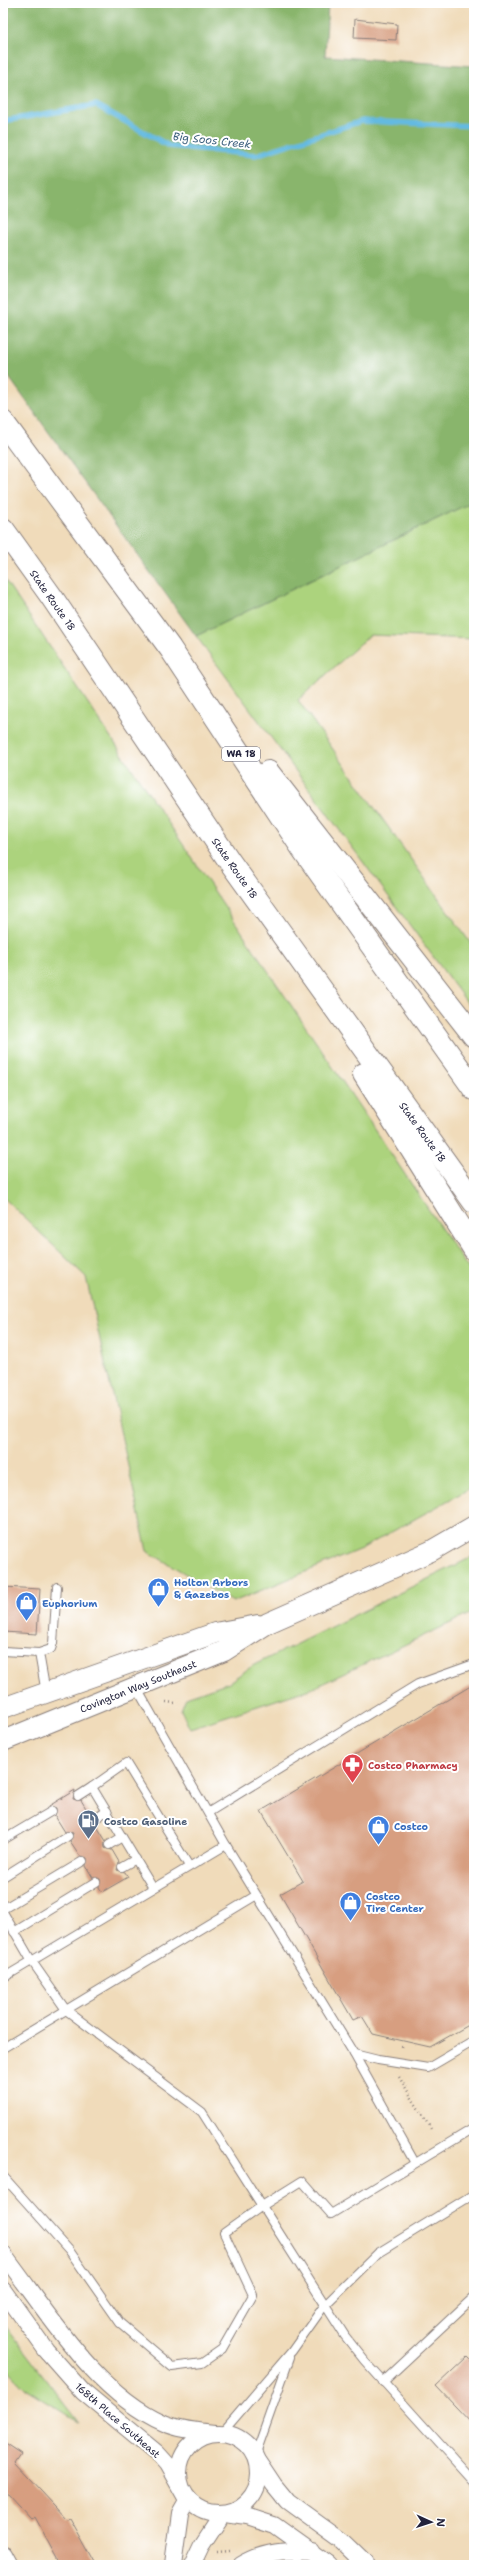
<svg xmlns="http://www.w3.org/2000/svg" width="477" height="2568" font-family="'Shantell Sans',sans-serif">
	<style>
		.green { fill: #acd37d; stroke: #677a5c }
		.forest { fill: #89b56c; stroke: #566c54 }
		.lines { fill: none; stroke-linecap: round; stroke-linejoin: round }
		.stream { stroke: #64bae1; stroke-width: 5.5 }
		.building { fill: #d79e80 }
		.service-casing { stroke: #897e7a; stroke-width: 10 }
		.minor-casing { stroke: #897e7a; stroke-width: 18 }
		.tertiary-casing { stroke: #897e7a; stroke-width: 22 }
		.motorway-casing { stroke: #897e7a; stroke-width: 24 }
		.path { stroke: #897e7a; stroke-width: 2.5; stroke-dasharray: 1 3; stroke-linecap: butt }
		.service { stroke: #fff; stroke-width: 8 }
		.minor { stroke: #fff; stroke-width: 16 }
		.tertiary { stroke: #fff; stroke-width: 20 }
		.motorway { stroke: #fff; stroke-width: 22 }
		.labels { text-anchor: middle; stroke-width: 4; stroke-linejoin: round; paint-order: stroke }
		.shield { fill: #fff; stroke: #646476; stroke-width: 1 }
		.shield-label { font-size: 9px; font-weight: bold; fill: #22223b }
		.street-label { font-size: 10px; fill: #22223b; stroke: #fff }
		.shop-label { font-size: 10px; font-weight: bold; fill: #366cbe; stroke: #fff; text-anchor: start }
		.health-label { font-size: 10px; font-weight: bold; fill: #be3a42; stroke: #fff; text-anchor: start }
		.service-label { font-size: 10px; font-weight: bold; fill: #4e5e75; stroke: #fff; text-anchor: start }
		.water-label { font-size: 11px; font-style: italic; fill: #3c5f7d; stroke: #fff }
	</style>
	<rect width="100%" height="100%" fill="#fff"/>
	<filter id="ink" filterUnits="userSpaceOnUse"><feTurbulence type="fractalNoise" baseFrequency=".025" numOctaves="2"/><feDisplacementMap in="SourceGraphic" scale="8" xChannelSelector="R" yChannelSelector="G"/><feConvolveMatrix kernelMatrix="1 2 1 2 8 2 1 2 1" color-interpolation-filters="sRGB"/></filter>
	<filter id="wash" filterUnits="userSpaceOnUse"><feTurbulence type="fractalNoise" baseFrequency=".012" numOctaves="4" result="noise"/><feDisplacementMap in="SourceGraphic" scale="16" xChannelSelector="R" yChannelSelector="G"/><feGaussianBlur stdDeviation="0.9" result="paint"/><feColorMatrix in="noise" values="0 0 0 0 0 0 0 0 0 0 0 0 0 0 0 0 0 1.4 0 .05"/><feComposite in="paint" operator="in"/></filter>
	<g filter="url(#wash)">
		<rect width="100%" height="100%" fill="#f0dbba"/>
		<!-- green -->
		<g class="green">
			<polygon points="474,501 474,639 370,635 298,700 474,948 474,1012 196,636"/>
			<polygon points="3,577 474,1277 474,1486 361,1549 233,1602 147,1551 86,1277 3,1197"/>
			<polygon points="474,1556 474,1612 313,1688 190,1728 181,1710 186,1697 229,1682 254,1665"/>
			<polygon points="3,2323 78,2421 26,2389 3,2365"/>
		</g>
		<!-- forest -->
		<polygon class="forest" points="3,3 328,3 325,56 474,66 474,501 196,636 3,369"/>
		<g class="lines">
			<!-- stream -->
			<polyline class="stream" points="3,121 96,105 169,146 256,155 362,121 474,126"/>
		</g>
		<g id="blocks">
			<!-- building -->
			<g class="building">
				<polygon points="355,19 397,24 396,40 354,38"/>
				<polygon points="3,1587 40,1589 37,1634 3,1632"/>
				<polygon points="474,1684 474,2022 430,2047 373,2034 362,2016 353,2020 280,1894 303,1881 261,1811"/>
				<polygon points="75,1790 73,1799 81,1800 90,1815 88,1823 96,1825 106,1841 105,1848 112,1850 119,1862 117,1870 125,1872 128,1877 102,1892 99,1887 100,1879 93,1878 86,1866 87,1858 80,1856 70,1841 73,1833 65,1832 55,1816 56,1808 49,1806"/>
				<polygon points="467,2357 474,2364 474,2426 436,2386"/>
				<polygon points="3,2442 21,2454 15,2463 67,2519 70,2518 96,2565 61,2565 35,2517 31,2520 7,2494 3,2494"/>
			</g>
		</g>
	</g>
	<g filter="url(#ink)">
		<use href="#blocks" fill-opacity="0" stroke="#897e7a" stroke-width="1"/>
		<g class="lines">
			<defs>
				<g id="service">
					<polyline points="3,1651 39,1653"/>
					<polyline points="46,1693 39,1653 51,1649 53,1643 57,1587"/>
					<polyline points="92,1787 126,1763 189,1866"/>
					<polyline points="78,1796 92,1787 153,1888"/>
					<polyline points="209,1812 418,1684 474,1664"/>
					<polyline points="93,1820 107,1811"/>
					<polyline points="3,1840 52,1811"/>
					<polyline points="109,1845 122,1837"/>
					<polyline points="226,1845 354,2054 378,2060 428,2068 474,2041"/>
					<polyline points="122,1867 136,1859"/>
					<polyline points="3,1877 68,1836"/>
					<polyline points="3,1909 83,1861"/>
					<polyline points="3,1912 31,1960 66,2010 202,2112 345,2336 364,2360 474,2482"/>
					<polyline points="14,1932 96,1882"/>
					<polyline points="3,1978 226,1845 136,1687"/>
					<polyline points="3,2048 255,1896"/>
					<polyline points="354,2054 415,2163"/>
					<polyline points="3,2176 69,2250 120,2323 172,2367 202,2363 222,2349 253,2295 224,2233 262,2206 302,2181 331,2214 474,2128"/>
					<polyline points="383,2382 474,2297"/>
					<polyline points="221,2434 292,2351 324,2306 378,2253 474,2194"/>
					<polyline points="255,2456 290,2357"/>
				</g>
				<g id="minor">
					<path d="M3 2254C47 2311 95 2393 164 2423 180 2430 198 2431 215 2433"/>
					<polyline points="3,2290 46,2350 83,2392 157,2453 167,2464 185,2496"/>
					<circle cx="219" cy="2473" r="40"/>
					<polyline points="258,2461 274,2485 288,2502 342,2541 367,2565"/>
					<polyline points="226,2513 246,2516 274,2525 330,2565"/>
					<polyline points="3,2554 9,2565"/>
					<polyline points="173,2565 180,2513 188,2499"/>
					<polyline points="192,2565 201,2546 222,2514"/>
					<path d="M241 2565C263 2551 288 2550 313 2551"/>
				</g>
				<g id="tertiary">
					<polyline points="3,1708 215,1633 258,1625"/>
					<polyline points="3,1741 224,1651 268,1623 431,1551 474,1526"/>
				</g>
				<g id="motorway">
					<polyline points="3,422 170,648 302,848 474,1089"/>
					<polyline points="3,529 51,596 230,862 474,1202"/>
					<polyline points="268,772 474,1036"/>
					<polyline points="364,1074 474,1249"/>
				</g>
			</defs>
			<!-- service casing -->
			<use href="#service" class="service-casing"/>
			<!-- minor casing -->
			<use href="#minor" class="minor-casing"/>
			<!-- tertiary casing -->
			<use href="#tertiary" class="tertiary-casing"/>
			<!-- motorway casing -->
			<use href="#motorway" class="motorway-casing"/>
			<!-- path -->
			<g class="path">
				<polyline points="166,1702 176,1703"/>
				<polyline points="402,2047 403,2044"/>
				<polyline points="399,2077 431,2129"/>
				<polyline points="217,2552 230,2551"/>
			</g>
			<!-- service -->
			<use href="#service" class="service"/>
			<!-- minor -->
			<use href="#minor" class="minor"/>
			<!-- tertiary -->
			<use href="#tertiary" class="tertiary"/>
			<!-- motorway -->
			<use href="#motorway" class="motorway"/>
		</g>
	</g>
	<!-- icons -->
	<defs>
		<symbol id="shop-pin" viewBox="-11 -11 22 30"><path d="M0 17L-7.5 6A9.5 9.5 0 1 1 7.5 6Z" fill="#3f7fe0" stroke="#fff"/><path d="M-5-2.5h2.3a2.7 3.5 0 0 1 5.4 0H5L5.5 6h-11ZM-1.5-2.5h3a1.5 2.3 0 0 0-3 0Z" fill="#fff"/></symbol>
		<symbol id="pharmacy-pin" viewBox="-11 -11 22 30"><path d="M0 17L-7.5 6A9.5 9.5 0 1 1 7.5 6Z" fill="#e0444e" stroke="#fff"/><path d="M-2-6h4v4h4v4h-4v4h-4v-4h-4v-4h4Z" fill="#fff"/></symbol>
		<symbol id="fuel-pin" viewBox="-11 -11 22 30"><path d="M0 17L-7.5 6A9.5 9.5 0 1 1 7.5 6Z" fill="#5c6f8a" stroke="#fff"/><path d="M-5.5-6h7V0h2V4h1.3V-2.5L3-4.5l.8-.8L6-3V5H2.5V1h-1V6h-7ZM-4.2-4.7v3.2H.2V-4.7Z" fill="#fff"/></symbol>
	</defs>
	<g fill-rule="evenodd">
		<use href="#shop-pin" x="146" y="1576" width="25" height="34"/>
		<use href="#shop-pin" x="14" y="1590" width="25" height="34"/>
		<use href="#pharmacy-pin" x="340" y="1752" width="25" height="34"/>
		<use href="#fuel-pin" x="76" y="1808" width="25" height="34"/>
		<use href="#shop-pin" x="366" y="1814" width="25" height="34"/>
		<use href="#shop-pin" x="338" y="1890" width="25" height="34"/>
	</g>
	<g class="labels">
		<!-- shield labels -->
		<rect class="shield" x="222" y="747" width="38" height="14" rx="3"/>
		<g class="shield-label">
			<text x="241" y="757">WA 18</text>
		</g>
		<!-- street labels -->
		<g class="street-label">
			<text transform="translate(53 600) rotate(55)" y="4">State Route 18</text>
			<text transform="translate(235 868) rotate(55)" y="4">State Route 18</text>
			<text transform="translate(423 1132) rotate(54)" y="4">State Route 18</text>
			<text transform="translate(138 1686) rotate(-22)" y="4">Covington Way Southeast</text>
			<text transform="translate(118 2420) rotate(41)" y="4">168th Place Southeast</text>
		</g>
		<!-- shop labels -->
		<g class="shop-label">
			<text x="174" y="1586">Holton Arbors<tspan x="174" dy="12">&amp; Gazebos</tspan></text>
			<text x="42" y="1607">Euphorium</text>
			<text x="394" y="1830">Costco</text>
			<text x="366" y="1900">Costco<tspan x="366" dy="12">Tire Center</tspan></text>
		</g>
		<!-- health labels -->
		<g class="health-label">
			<text x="368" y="1769">Costco Pharmacy</text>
		</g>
		<!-- service labels -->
		<g class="service-label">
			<text x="104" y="1825">Costco Gasoline</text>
		</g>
		<!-- water labels -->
		<g class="water-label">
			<text transform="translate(212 140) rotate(6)" y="4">Big Soos Creek</text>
		</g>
	</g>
	<!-- margin -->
	<rect width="477" height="2568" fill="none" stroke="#fff" stroke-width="16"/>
	<!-- north arrow -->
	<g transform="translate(431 2522) rotate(93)" stroke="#ffffff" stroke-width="3" paint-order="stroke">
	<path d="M0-3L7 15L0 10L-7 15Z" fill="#22223b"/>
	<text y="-6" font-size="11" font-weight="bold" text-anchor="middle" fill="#22223b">N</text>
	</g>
</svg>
